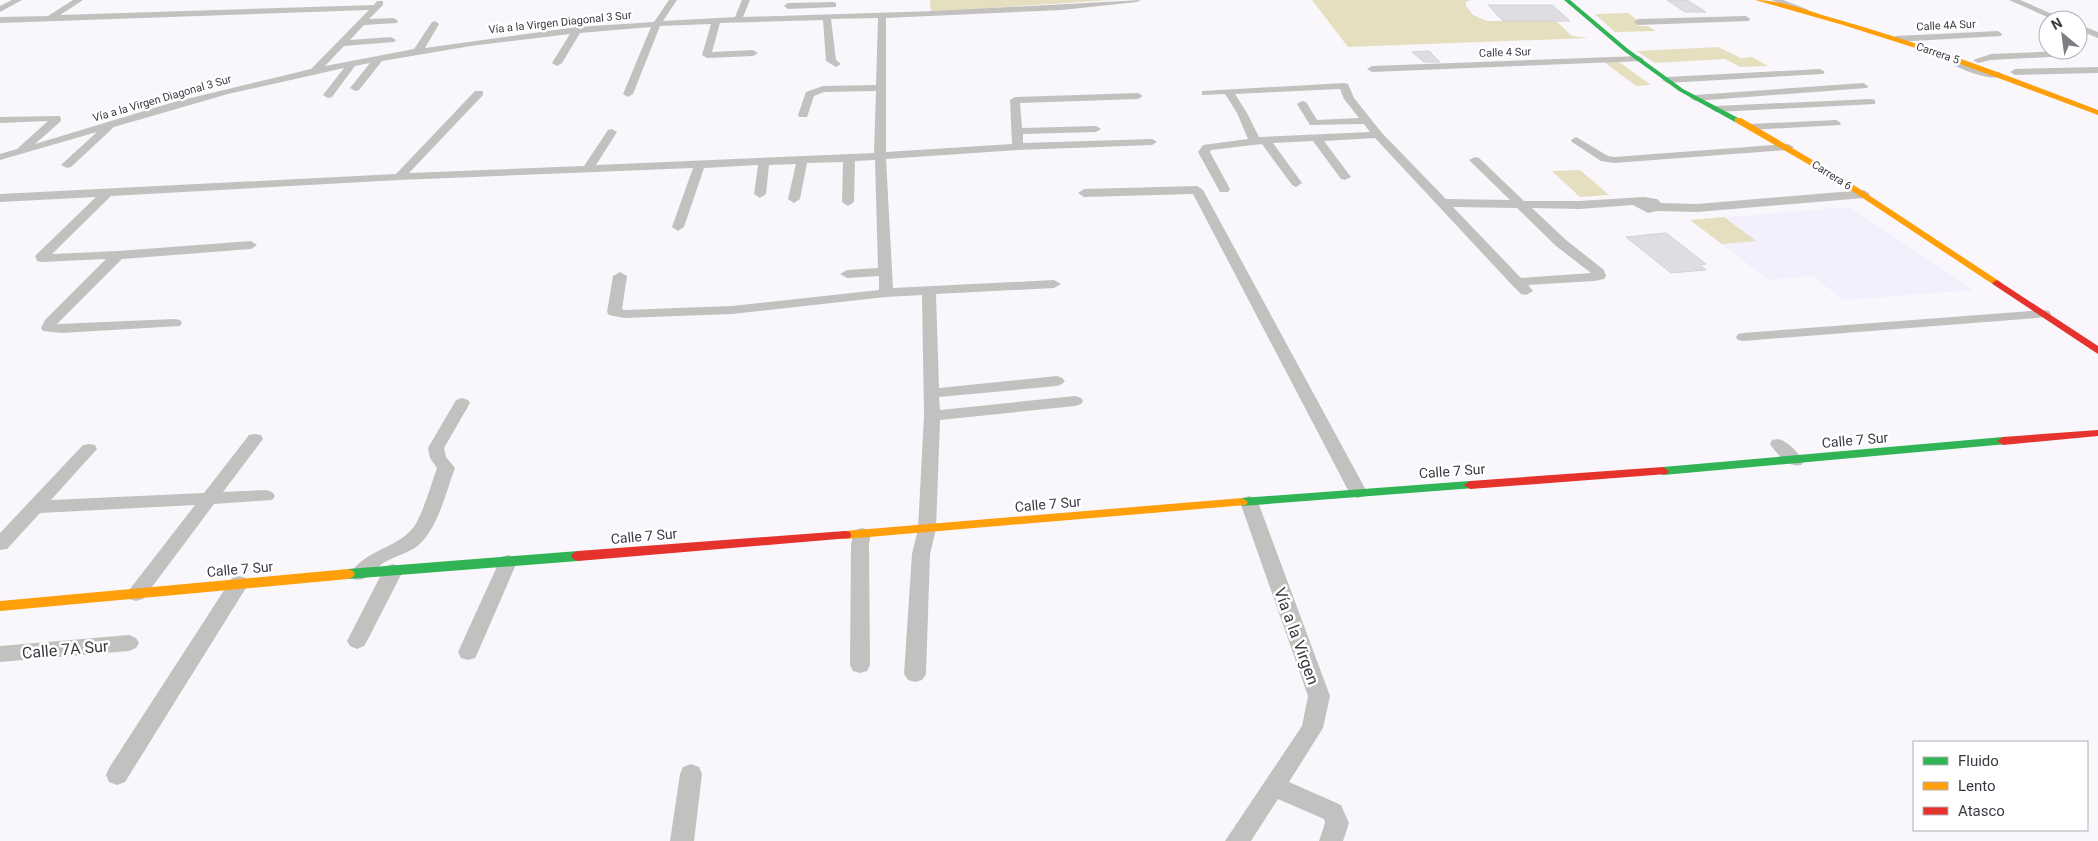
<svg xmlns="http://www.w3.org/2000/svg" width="2098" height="841" font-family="Roboto,sans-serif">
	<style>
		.built { fill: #f4effc }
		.green { fill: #e5debf }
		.building { fill: #dfdde3; stroke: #d4d1d8 }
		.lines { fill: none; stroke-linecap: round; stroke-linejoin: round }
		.street { fill: #c3c1bf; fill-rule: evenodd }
		.fast { fill: #30b455; fill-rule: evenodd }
		.slow { fill: #ff9f0a; fill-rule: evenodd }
		.jam { fill: #e5322d; fill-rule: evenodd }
		.labels { text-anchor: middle; stroke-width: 5; stroke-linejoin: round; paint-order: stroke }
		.far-street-label { font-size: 11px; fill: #3d3943; stroke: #fff }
		.street-label { font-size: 14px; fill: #3d3943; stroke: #fff }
		.near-street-label { font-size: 16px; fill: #3d3943; stroke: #fff }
	</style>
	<rect width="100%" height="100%" fill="#f9f7fb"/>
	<!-- built -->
	<polygon class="built" points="1849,207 1974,290 1844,300 1812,276 1769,280 1690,220"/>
	<!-- green -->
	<g class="green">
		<polygon points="930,0 1112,0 931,12"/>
		<polygon points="1312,0 1471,0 1466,2 1466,6 1473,15 1487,21 1556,21 1572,36 1589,38 1348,47"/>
		<polygon points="1628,13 1641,23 1636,24 1639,26 1647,26 1656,31 1615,32 1595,14"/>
		<polygon points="1718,47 1741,58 1752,57 1768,66 1740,67 1725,59 1655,63 1637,51"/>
		<polygon points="1604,62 1619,62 1651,85 1636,86"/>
		<polygon points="1580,170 1609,195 1580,197 1552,171"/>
		<polygon points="1724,217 1756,241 1722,244 1690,220"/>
	</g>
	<!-- building -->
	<g class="building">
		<polygon points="1667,0 1687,0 1706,12 1685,12"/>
		<polygon points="1488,5 1552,5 1570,21 1503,21"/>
		<polygon points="1429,51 1440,62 1424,62 1412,52"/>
		<polygon points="1666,233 1706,264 1700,265 1706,270 1671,273 1626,237"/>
	</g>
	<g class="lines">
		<!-- street -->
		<g class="street">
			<polygon points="12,0 22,0 0,12 0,6"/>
			<polygon points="73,0 83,0 60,15 374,5 377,1 383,1 383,5 369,19 394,18 398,21 397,23 364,25 350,40 391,37 396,40 394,42 344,46 325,66 414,49 432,22 435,21 439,24 425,48 577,27 654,22 669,0 677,0 663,21 735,17 742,0 750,0 743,17 935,11 1141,0 1137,2 1062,10 886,18 886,152 1012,144 1010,100 1015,97 1138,93 1143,96 1138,99 1020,103 1022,128 1096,126 1101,129 1096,132 1023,134 1023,143 1152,139 1157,142 1152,145 1018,150 886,159 893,288 1054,280 1061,284 1054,288 936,294 939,388 1057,376 1062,378 1065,381 1062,384 1057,386 939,397 940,410 1075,396 1081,398 1083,401 1081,404 1075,406 940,420 936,529 930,554 926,674 922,680 915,682 908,680 904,674 912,554 918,529 924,416 922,295 886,297 732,314 624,318 609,315 607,312 613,276 620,272 627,276 622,309 624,310 732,306 879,290 879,276 847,278 840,274 847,270 878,268 875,160 855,161 854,202 848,206 842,202 843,162 807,163 800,199 794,203 788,199 796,164 769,165 766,194 760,198 754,194 758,165 704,168 684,227 678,231 672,227 693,168 399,180 111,196 52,254 118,251 251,241 257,245 251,249 122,259 57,324 175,319 180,320 182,323 180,326 61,333 43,331 41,328 45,320 106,259 42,262 37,261 35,256 96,197 0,202 0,194 396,174 475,91 483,91 483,95 409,173 584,166 608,130 612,129 617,132 596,165 874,153 876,91 824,92 814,96 807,117 799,117 798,115 806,92 823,86 876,85 878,18 831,19 836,60 841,64 836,67 826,61 823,20 720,23 712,52 753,50 758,53 753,56 707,58 702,55 711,24 660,26 633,94 628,97 623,94 651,27 580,33 562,63 557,66 552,63 570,34 471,46 382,61 359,90 355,91 350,88 370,63 355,66 332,97 328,98 323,95 344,68 228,94 114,127 71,167 67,168 61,165 63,163 97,132 0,160 0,154 17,149 48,121 0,123 0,117 60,116 61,120 60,122 35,144 174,102 311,69 369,10 0,23 0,17 48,16"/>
			<polygon points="1771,0 1783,0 1809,10 1802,12"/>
			<polygon points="2009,0 2020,0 2066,20 2054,20"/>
			<polygon points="833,2 836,3 836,7 788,9 784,6 788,3"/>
			<polygon points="1746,16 1750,19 1749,21 1638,25 1634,22 1638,19"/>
			<polygon points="2078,24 2098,32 2098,38 2078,30"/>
			<polygon points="1998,31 2002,34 2001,36 1896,42 1891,39 1896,36"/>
			<polygon points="2066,51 2069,52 2069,56 1991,60 1978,63 1973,60 1991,54"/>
			<polygon points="1639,56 1644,59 1642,61 1372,72 1367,69 1372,66"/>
			<path d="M1956 56 1959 57 1961 62 1980 69 1999 72 2004 75C1993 83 1964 70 1953 65L1951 59Z"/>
			<polygon points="2098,67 2098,73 2015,75 2010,72 2015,69"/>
			<polygon points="1820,69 1825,72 1823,74 1667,83 1662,80 1667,77"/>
			<path d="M1344 83 1348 84 1354 98 1382 133 1446 199 1510 200 1471 162 1469 160 1475 157 1479 158 1524 201H1579L1644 197 1657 199 1661 203 1697 204 1864 190 1870 194 1864 198 1697 212 1657 211 1648 213 1633 205 1579 209 1532 208 1566 240 1604 270 1606 276 1604 279 1594 281 1528 285 1533 291 1526 295 1521 294 1512 285 1375 138 1324 141 1351 177 1345 180 1341 179 1313 141 1273 143 1302 183 1296 187 1292 185 1262 144 1211 150 1210 152 1230 189 1228 192H1220L1198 152 1203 145 1248 139 1237 113 1225 94 1202 95V91ZM1340 89 1344 99 1359 118 1317 120 1306 102 1302 101 1297 104 1310 125 1364 124 1370 132 1259 137 1247 113 1235 94ZM1453 207 1517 208 1556 246 1591 273 1521 278Z"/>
			<polygon points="1863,83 1868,86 1867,88 1695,101 1690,98 1695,95"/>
			<polygon points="1871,99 1875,100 1875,104 1716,112 1711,109 1716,106"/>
			<polygon points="1836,120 1841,123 1840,125 1750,130 1745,127 1750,124"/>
			<polygon points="1576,137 1608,156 1614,157 1788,144 1794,147 1788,150 1614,163 1601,161 1572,142 1571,140"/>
			<polygon points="1197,186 1203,190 1367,492 1364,496 1358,498 1352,496 1349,492 1193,194 1084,197 1078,193 1084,189"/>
			<polygon points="2044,310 2049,311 2051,314 2049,317 1743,341 1738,340 1736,337 1738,334 1743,333"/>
			<path d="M462 398 468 400 470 403 444 448 446 457 455 468C446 492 436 536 413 549 404 554 394 557 385 562 373 569 369 583 353 579L350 574C365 550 395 549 412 529 421 520 432 482 437 468L430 458 428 448 456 400Z"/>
			<polygon points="255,434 261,435 263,439 223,492 266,490 272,492 275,496 272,500 214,504 143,599 136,601 129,599 126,594 195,505 40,513 7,549 0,550 0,533 83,445 89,444 95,445 97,449 51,500 204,493 249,435"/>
			<path d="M1778 439C1788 441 1798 453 1804 461L1801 465C1788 468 1777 454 1770 444L1772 440Z"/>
			<polygon points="1249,496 1255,498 1258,502 1330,696 1323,728 1289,782 1341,805 1349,823 1343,841 1319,841 1325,823 1324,819 1278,799 1251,841 1225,841 1302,726 1308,696 1240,502 1243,498"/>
			<polygon points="862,528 869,530 871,534 869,544 870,665 867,671 860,673 853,671 850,665 851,544 855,530"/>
			<polygon points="508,555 515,557 517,562 478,652 475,658 468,660 461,658 458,652 499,562 501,557"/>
			<polygon points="393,564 400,566 403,571 367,641 364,646 357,649 350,646 347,641 383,571 386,566"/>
			<polygon points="239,576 246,578 249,583 125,782 117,785 109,782 106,775 109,768 232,578"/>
			<polygon points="129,635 136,638 139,643 136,648 129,651 0,662 0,646"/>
			<polygon points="691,764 699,767 702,774 694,841 670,841 680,774 683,767"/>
		</g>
		<!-- fast -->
		<g class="fast">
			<polygon points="1564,0 1570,0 1628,49 1683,89 1742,120 1735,122 1679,91 1624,51"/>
			<polygon points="2003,437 2009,441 2007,444 1663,475 1657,471 1663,467"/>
			<polygon points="1470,481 1474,482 1476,485 1474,488 1242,506 1236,502 1242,498"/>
			<polygon points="578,551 583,553 585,556 583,559 578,561 348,579 343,577 341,574 343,571 348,569"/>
		</g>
		<!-- slow -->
		<g class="slow">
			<path d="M1755 0C1782 0 1811 12 1836 19 1925 44 2012 77 2098 110V115L1928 52 1843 25Z"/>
			<polygon points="1735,118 1741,118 1840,176 2002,283 2000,285 1994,285 1834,179 1735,122"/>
			<polygon points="1242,498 1248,502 1246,505 845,539 840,538 839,535 840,532 845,531"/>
			<polygon points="348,569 353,571 355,574 353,577 348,579 0,611 0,601"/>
		</g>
		<!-- jam -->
		<g class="jam">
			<polygon points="1997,280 2098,346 2098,354 1994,285 1992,283"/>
			<polygon points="2098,430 2098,436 2003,445 1997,441 2003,437"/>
			<polygon points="1663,467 1669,471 1667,474 1470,489 1464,485 1470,481"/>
			<polygon points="845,531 850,532 851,535 850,538 578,561 573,559 571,556 573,553 578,551"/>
		</g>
	</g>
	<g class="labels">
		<!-- far-street labels -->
		<g class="far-street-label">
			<text transform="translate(560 22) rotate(-6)" y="4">Vía a la Virgen Diagonal 3 Sur</text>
			<text transform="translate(1946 25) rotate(-3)" y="4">Calle 4A Sur</text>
			<text transform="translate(1505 52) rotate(-2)" y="4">Calle 4 Sur</text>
			<text transform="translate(1938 53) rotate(19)" y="4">Carrera 5</text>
			<text transform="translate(162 98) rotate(-16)" y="4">Vía a la Virgen Diagonal 3 Sur</text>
			<text transform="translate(1832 175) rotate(32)" y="4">Carrera 6</text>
		</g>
		<!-- street labels -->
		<g class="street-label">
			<text transform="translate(1855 440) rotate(-5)" y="5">Calle 7 Sur</text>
			<text transform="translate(1452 471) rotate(-4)" y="5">Calle 7 Sur</text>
			<text transform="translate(1048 504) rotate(-5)" y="5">Calle 7 Sur</text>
			<text transform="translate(644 536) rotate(-5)" y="5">Calle 7 Sur</text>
			<text transform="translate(240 569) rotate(-5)" y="5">Calle 7 Sur</text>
		</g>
		<!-- near-street labels -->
		<g class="near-street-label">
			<text transform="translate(1297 636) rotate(70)" y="6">Vía a la Virgen</text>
			<text transform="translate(65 649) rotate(-5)" y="6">Calle 7A Sur</text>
		</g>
	</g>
	<!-- legend -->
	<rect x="1913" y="741" width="175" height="90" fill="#ffffff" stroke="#b1b0b4"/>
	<rect x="1923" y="757" width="25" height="8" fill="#30b455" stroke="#b1b0b4"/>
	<text x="1958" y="766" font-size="15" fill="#3d3943">Fluido</text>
	<rect x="1923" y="782" width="25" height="8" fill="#ff9f0a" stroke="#b1b0b4"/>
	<text x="1958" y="791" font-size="15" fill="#3d3943">Lento</text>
	<rect x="1923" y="807" width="25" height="8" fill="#e5322d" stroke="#b1b0b4"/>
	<text x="1958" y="816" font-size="15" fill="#3d3943">Atasco</text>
	<!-- north arrow -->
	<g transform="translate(2063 35) rotate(331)"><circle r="24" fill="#ffffff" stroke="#b1b0b4"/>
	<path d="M0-4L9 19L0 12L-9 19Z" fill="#7f7c83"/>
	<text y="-8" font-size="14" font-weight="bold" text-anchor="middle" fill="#3d3943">N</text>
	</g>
</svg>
